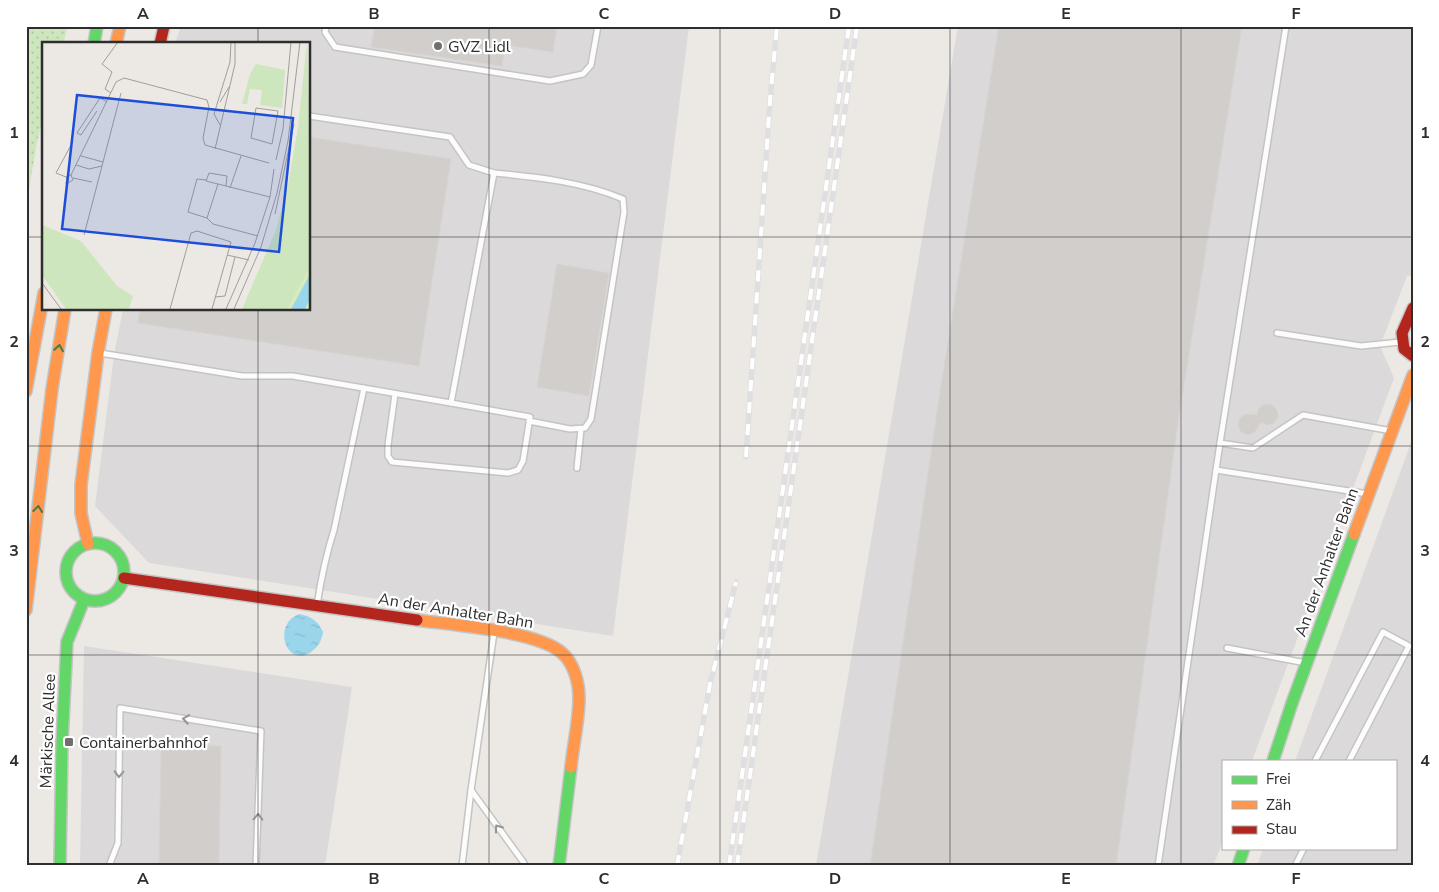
<svg xmlns="http://www.w3.org/2000/svg" width="1439" height="892" font-family="'Nunito Sans',sans-serif">
	<style>
		.industrial { fill: #dcd9db }
		.grass { fill: url(#grass-dots) }
		.water { fill: url(#water-ripples) }
		.building { fill: #d1cecb; stroke: #d7d4d0 }
		.lines { fill: none; stroke-linecap: round; stroke-linejoin: round }
		.lane-casing { stroke: #c5c4c5; stroke-width: 8 }
		.fast-casing { stroke: #c5c4c5; stroke-width: 14 }
		.slow-casing { stroke: #c5c4c5; stroke-width: 14 }
		.jam-casing { stroke: #c5c4c5; stroke-width: 14 }
		.lane { stroke: #fcfcfb; stroke-width: 5 }
		.fast { stroke: #63d668; stroke-width: 11 }
		.slow { stroke: #ff974d; stroke-width: 11 }
		.jam { stroke: #b3261e; stroke-width: 11 }
		.rail-casing { stroke: #dfdfe1; stroke-width: 5.5 }
		.rail { stroke: #fff; stroke-width: 4; stroke-dasharray: 11; stroke-linecap: butt }
		.oneway { stroke: #467a48 }
		.oneway2 { stroke: #959594 }
		.grid { fill: none; stroke: #2e2e2e; stroke-width: 1; stroke-opacity: 0.55 }
		.poi-dot { fill: #706f6e; stroke: #fff; stroke-width: 2 }
		.labels { text-anchor: middle; stroke-width: 4.5; stroke-linejoin: round; paint-order: stroke }
		.poi-label { font-size: 16px; fill: #2e2e2e; stroke: #fff; text-anchor: start }
		.street-label { font-size: 16px; fill: #2e2e2e; stroke: #fff }
		.inset-road { fill: none; stroke: #a09e9b; stroke-width: 1 }
		.view { fill: #1d4ed8; fill-opacity: 0.15; stroke: #1d4ed8; stroke-width: 2.5 }
		.inset-edge { fill: none; stroke: #2e2e2e; stroke-width: 2.5 }
		.neatline { fill: none; stroke: #2e2e2e; stroke-width: 2 }
		.grid-label { font-size: 16px; text-anchor: middle; font-weight: bold; fill: #2e2e2e }
	</style>
	<defs>
		<pattern id="grass-dots" width="8" height="8" patternUnits="userSpaceOnUse" patternTransform="scale(1.25)"><rect width="8" height="8" fill="#cee6be"/><path d="M2 2h.1M6 6h.1" fill="none" stroke="#b1c6a4" stroke-width="1.8" stroke-linecap="round"/></pattern>
		<pattern id="water-ripples" width="26" height="14" patternUnits="userSpaceOnUse" patternTransform="scale(1.25)"><rect width="26" height="14" fill="#99d6ec"/><path d="M2 4q2-2 4 0t4 0M15 11q2-2 4 0t4 0" fill="none" stroke="#84b8cb"/></pattern>
	</defs>
	<rect width="100%" height="100%" fill="#ece8e4"/>
	<!-- industrial -->
	<g class="industrial">
		<polygon points="181,26 689,26 613,636 149,563 95,506 114,355 123,309 309,309 309,44 175,44"/>
		<polygon points="958,26 1413,26 1413,276 1407,276 1380,346 1394,378 1252,761 1223,761 1223,841 1213,866 816,866"/>
		<polygon points="1413,437 1413,866 1257,866 1263,848 1395,848 1395,761 1295,761"/>
		<polygon points="84,646 352,687 325,866 80,866"/>
	</g>
	<!-- grass -->
	<polygon class="grass" points="26,26 68,26 63,44 44,44 44,115 37,142 26,207"/>
	<!-- water -->
	<path class="water" d="M299 614C311 616 318 621 323 632 322 640 318 647 311 652 287 669 271 625 299 614Z"/>
	<!-- building -->
	<g class="building">
		<polygon points="375,26 557,26 553,52 505,45 502,66 371,47"/>
		<polygon points="999,26 1242,26 1178,423 1116,866 870,866 941,385"/>
		<polygon points="309,137 451,159 419,366 138,323 140,309 309,309"/>
		<polygon points="557,264 609,273 589,396 537,387"/>
		<polygon points="1265,404 1272,405 1277,410 1278,417 1274,423 1267,425 1261,422 1254,433 1247,435 1241,432 1238,425 1240,418 1245,414 1257,415 1259,408"/>
		<polygon points="161,745 221,746 219,866 159,866"/>
	</g>
	<g class="lines">
		<defs>
			<g id="lane">
				<polyline points="326,26 325,32 335,47 550,81 583,74 591,65 598,26"/>
				<path d="M494 173C537 177 583 182 623 199L624 212 591 419 585 428 570 429 529 421"/>
				<polyline points="1277,333 1361,346 1400,342"/>
				<polyline points="100,353 242,376 293,376 451,403 494,173 469,165 450,137 309,116"/>
				<polyline points="395,394 388,445 388,456 392,462 508,473 518,470 523,461 530,417 451,403"/>
				<polyline points="1220,443 1286,26"/>
				<polyline points="577,468 581,429"/>
				<polyline points="1216,470 1220,443 1253,448 1303,415 1392,431"/>
				<path d="M317 605C321 579 326 555 334 530L364 388"/>
				<polyline points="1227,648 1306,663"/>
				<polyline points="1315,761 1383,632 1409,646 1349,761"/>
				<polyline points="471,790 524,863 524,866"/>
				<polyline points="109,866 118,843 120,708 261,731 256,866"/>
				<polyline points="462,866 471,790 494,633"/>
				<polyline points="1158,866 1216,470 1368,494"/>
				<polyline points="1295,866 1304,848"/>
			</g>
			<g id="fast">
				<polyline points="94,44 97,26"/>
				<circle cx="95" cy="572" r="29"/>
				<polyline points="1273,761 1292,703 1354,534"/>
				<polyline points="60,866 62,742 67,642 84,600"/>
				<polyline points="559,866 571,767"/>
				<polyline points="1238,866 1244,848"/>
			</g>
			<g id="slow">
				<polyline points="116,44 120,26"/>
				<polyline points="26,391 44,293"/>
				<polyline points="1354,534 1413,375"/>
				<polyline points="88,544 81,513 81,485 98,353 106,309"/>
				<polyline points="26,610 52,389 65,309"/>
				<path d="M417 620C452 625 538 631 562 653 574 663 579 683 579 698 579 721 573 745 571 767"/>
			</g>
			<g id="jam">
				<polyline points="160,44 164,26"/>
				<polyline points="1413,308 1402,333 1404,349 1413,356"/>
				<polyline points="124,578 417,620"/>
			</g>
		</defs>
		<!-- lane casing -->
		<use href="#lane" class="lane-casing"/>
		<!-- fast casing -->
		<use href="#fast" class="fast-casing"/>
		<!-- slow casing -->
		<use href="#slow" class="slow-casing"/>
		<!-- jam casing -->
		<use href="#jam" class="jam-casing"/>
		<!-- lane -->
		<use href="#lane" class="lane"/>
		<!-- fast -->
		<use href="#fast" class="fast"/>
		<!-- slow -->
		<use href="#slow" class="slow"/>
		<!-- jam -->
		<use href="#jam" class="jam"/>
		<defs>
			<g id="rail">
				<polyline points="746,457 770,100 777,26"/>
				<polyline points="677,866 710,684 736,582"/>
				<polyline points="729,866 849,26"/>
				<polyline points="737,866 857,26"/>
			</g>
		</defs>
		<!-- rail casing -->
		<use href="#rail" class="rail-casing"/>
		<!-- rail -->
		<use href="#rail" class="rail"/>
	</g>
	<!-- one-way arrows -->
	<defs><path id="oneway-chevron" d="M-2-3.5L2.5 0L-2 3.5" fill="none" stroke-width="1.6" stroke-linecap="round" stroke-linejoin="round" transform="scale(1.25)"/></defs>
	<g class="oneway">
		<use href="#oneway-chevron" transform="translate(59 348) rotate(-81)"/>
		<use href="#oneway-chevron" transform="translate(38 509) rotate(-83)"/>
	</g>
	<g class="oneway2">
		<use href="#oneway-chevron" transform="translate(186 719) rotate(-171)"/>
		<use href="#oneway-chevron" transform="translate(119 774) rotate(91)"/>
		<use href="#oneway-chevron" transform="translate(258 817) rotate(-88)"/>
		<use href="#oneway-chevron" transform="translate(498 828) rotate(-126)"/>
	</g>
	<!-- grid -->
	<path class="grid" d="M258 26V44M489 26V866M720 26V866M950 26V866M1181 26V866M26 237H44M309 237H1413M258 309V866M26 446H1413M26 655H1413"/>
	<!-- markers -->
	<g class="poi-dot">
		<circle cx="438" cy="46" r="5"/>
		<rect x="64" y="737" width="10" height="10" rx="2.5"/>
	</g>
	<g class="labels">
		<!-- poi labels -->
		<g class="poi-label">
			<text x="448" y="52">GVZ Lidl</text>
			<text x="79" y="748">Containerbahnhof</text>
		</g>
		<!-- street labels -->
		<g class="street-label">
			<text transform="translate(1326 562) rotate(-70)" y="6">An der Anhalter Bahn</text>
			<text transform="translate(456 610) rotate(9)" y="6">An der Anhalter Bahn</text>
			<text transform="translate(47 731) rotate(-88)" y="6">Märkische Allee</text>
		</g>
	</g>
	<!-- overview -->
	<g transform="translate(42 42)">
		<rect width="268" height="268" fill="#ece8e4"/>
		<path d="M265 0 267 49 256 86 267 92V234L249 267H200L234 188 246 142 256 86ZM214 22 243 28 240 66 218 63 220 48 208 47 205 62H200L208 32ZM0 183 39 199 75 244 91 254 87 267H24L0 233Z" fill="#cee6be"/>
		<path d="M267 49V92L256 86Z" fill="#cee6be"/>
		<path d="M267 227V267H245Z" fill="#d9eabb"/>
		<path d="M267 234V259L263 267H249Z" fill="#99d6ec"/>
		<path class="inset-road" d="M69 51 63 47 70 30 60 22 76 0M178 60 187 45M214 66 236 69 230 102 209 96ZM55 69 39 93 35 91 58 56 65 60M178 83 172 72 188 20 189 0M173 107 193 22V0M39 114 61 120 79 51M234 118 241 87 249 0M34 123 47 127 60 124 61 120M29 133 25 134 24 142 31 138 29 133 74 40 82 36 165 58 167 65 161 96 163 103 227 121M24 135 14 131 29 103M31 136 50 140M164 138 155 137 146 170 165 176M176 142 164 139 167 131 185 134 184 144M188 146 199 114M233 172 252 82M42 193 60 124M216 194 171 182 165 176 176 142 228 155M185 213 207 218M0 241 19 267M173 255 183 254 193 215M128 267 149 191 155 189 189 200 170 267M184 267 213 201 228 155 232 127M192 267 219 205 235 151 246 99 258 0"/>
		<path class="view" d="M35 53 251 76 237 210 20 187Z"/>
		<rect width="268" height="268" class="inset-edge"/>
	</g>
	<!-- border -->
	<rect width="1439" height="892" fill="none" stroke="#ffffff" stroke-width="55"/>
	<!-- legend -->
	<rect x="1222" y="760" width="175" height="90" fill="#ffffff" stroke="#ababab"/>
	<rect x="1232" y="776" width="25" height="8" fill="#63d668" stroke="#ababab"/>
	<text x="1266" y="784" font-size="15" fill="#2e2e2e">Frei</text>
	<rect x="1232" y="801" width="25" height="8" fill="#ff974d" stroke="#ababab"/>
	<text x="1266" y="810" font-size="15" fill="#2e2e2e">Zäh</text>
	<rect x="1232" y="826" width="25" height="8" fill="#b3261e" stroke="#ababab"/>
	<text x="1266" y="834" font-size="15" fill="#2e2e2e">Stau</text>
	<rect x="28" y="28" width="1384" height="836" class="neatline"/>
	<g class="grid-label">
		<text x="143" y="19">A</text>
		<text x="374" y="19">B</text>
		<text x="604" y="19">C</text>
		<text x="835" y="19">D</text>
		<text x="1066" y="19">E</text>
		<text x="1296" y="19">F</text>
		<text x="14" y="138">1</text>
		<text x="1425" y="138">1</text>
		<text x="14" y="347">2</text>
		<text x="1425" y="347">2</text>
		<text x="14" y="556">3</text>
		<text x="1425" y="556">3</text>
		<text x="14" y="766">4</text>
		<text x="1425" y="766">4</text>
		<text x="143" y="884">A</text>
		<text x="374" y="884">B</text>
		<text x="604" y="884">C</text>
		<text x="835" y="884">D</text>
		<text x="1066" y="884">E</text>
		<text x="1296" y="884">F</text>
	</g>
</svg>
